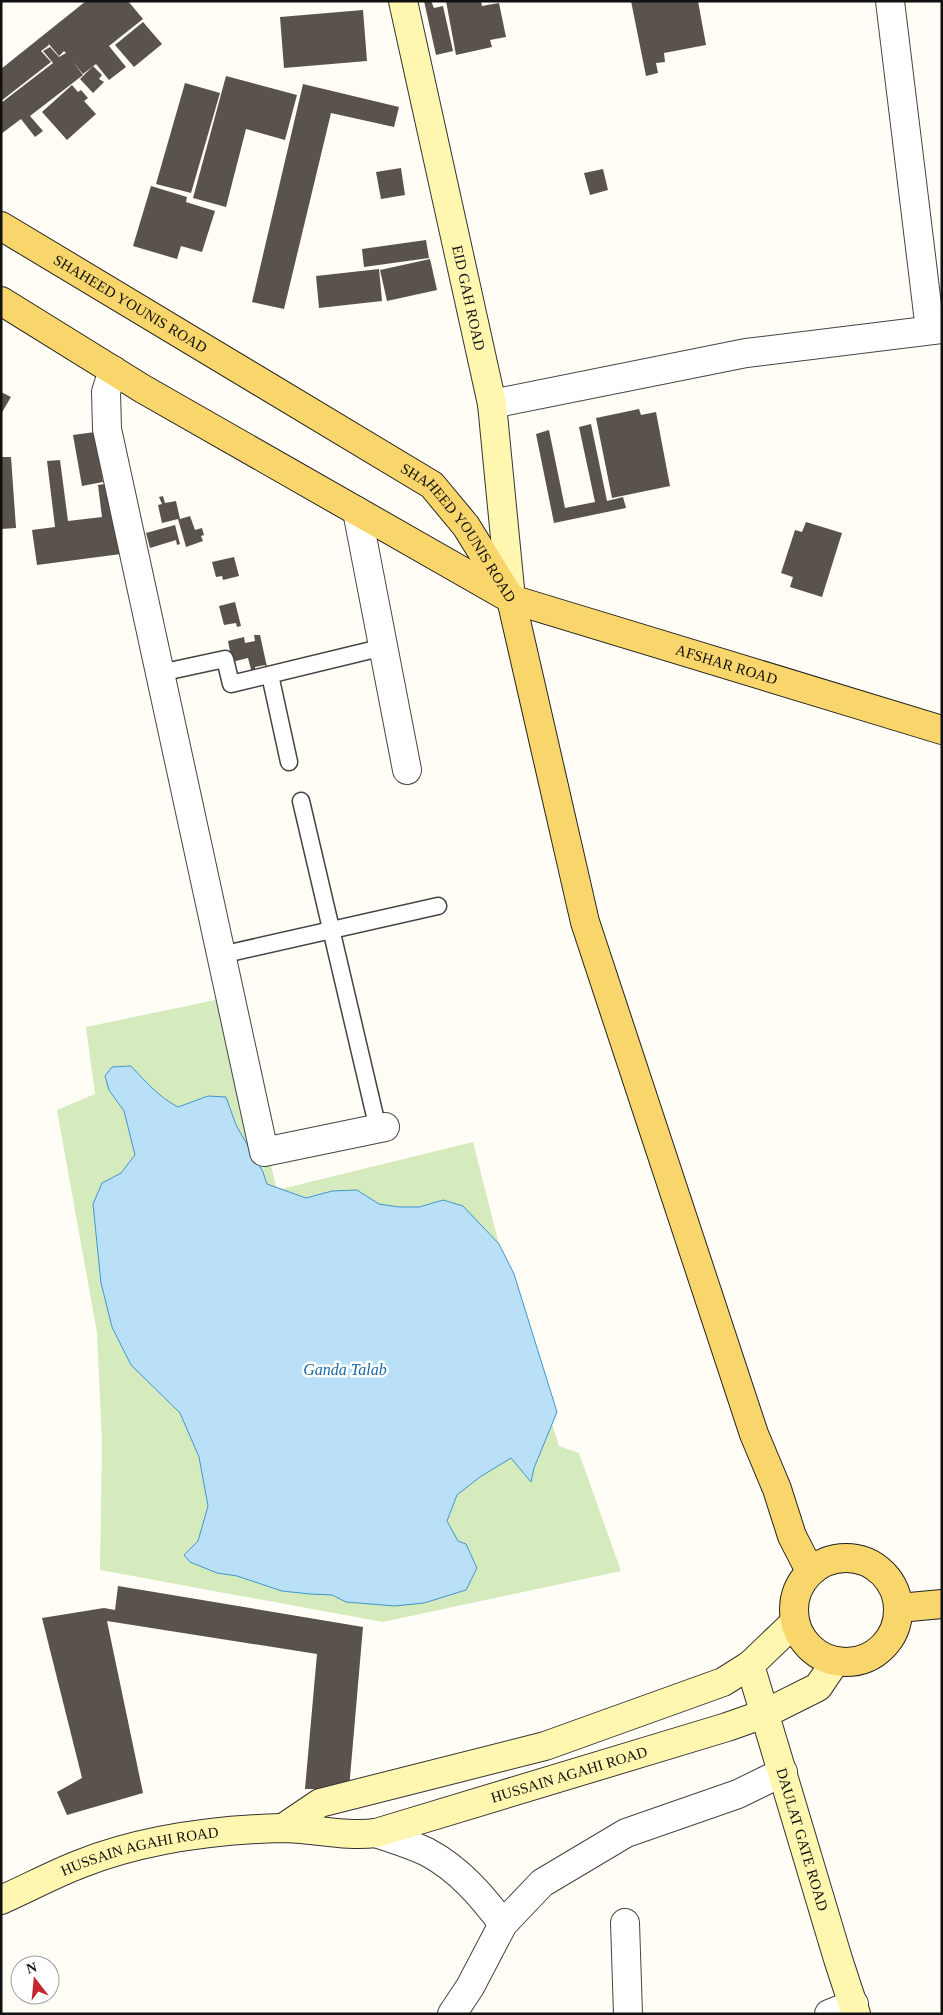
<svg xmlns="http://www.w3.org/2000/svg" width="943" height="2015" font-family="Georgia,serif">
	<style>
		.green { fill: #d5ebbd }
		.water { fill: #b9e0f7; stroke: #3f96cf }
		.building { fill: #5a524d }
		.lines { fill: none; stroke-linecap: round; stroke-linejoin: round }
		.lane-casing { stroke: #444; stroke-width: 19 }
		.street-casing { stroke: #444; stroke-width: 30 }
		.secondary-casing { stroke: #333; stroke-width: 30 }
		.primary-casing { stroke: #222; stroke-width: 30 }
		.lane { stroke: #fff; stroke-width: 16 }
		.street { stroke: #fff; stroke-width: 28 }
		.secondary { stroke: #fff6b0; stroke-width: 28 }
		.primary { stroke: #f9d66b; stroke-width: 28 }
		.labels { text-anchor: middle; stroke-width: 5; stroke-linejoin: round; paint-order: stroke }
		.street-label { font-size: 15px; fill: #111; stroke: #fff }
		.water-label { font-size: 16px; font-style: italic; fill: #1768a6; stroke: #fff }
	</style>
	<rect width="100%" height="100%" fill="#fffdf5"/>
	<!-- green -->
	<polygon class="green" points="230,997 277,1190 473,1142 512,1295 559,1446 579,1453 621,1571 383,1622 100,1570 102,1441 97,1333 57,1110 95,1094 86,1027"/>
	<!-- water -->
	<path class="water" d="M131 1066C146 1082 159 1097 178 1107L208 1096 226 1097 236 1125 263 1172 267 1184 306 1198 332 1191 357 1190 379 1204 399 1207H419L443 1200 463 1206 499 1244 514 1274 557 1412 534 1468 531 1482 511 1458 480 1477 457 1495 447 1521 458 1541 466 1544 477 1568 466 1590 424 1603 395 1606 346 1602 332 1595 310 1594 282 1591 237 1576 217 1573 190 1562 184 1555 198 1541 208 1506 199 1457 180 1413 131 1365 112 1327 101 1283 93 1204 102 1183 121 1173 135 1155 124 1111 109 1090 105 1076 112 1067Z"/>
	<!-- building -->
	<g class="building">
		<polygon points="86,1 128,1 143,19 109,46 126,67 109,80 96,64 83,74 72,61 83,75 30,116 43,131 35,137 21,119 1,134 1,103 53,63 43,51 50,47 59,57 66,53 64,51 59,56 48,43 49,45 41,51 51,62 1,101 1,69"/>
		<polygon points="424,1 431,1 434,8 443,6 453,51 436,55"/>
		<polygon points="446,1 481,1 482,6 499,3 506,37 490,40 492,47 456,55"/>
		<polygon points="631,1 698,1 706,45 664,53 665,62 656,63 658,73 646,76"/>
		<polygon points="363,10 367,61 284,68 280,17"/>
		<polygon points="143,22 162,44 134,67 115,45"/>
		<polygon points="93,66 102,75 99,79 104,82 93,93 80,79"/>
		<polygon points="226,76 297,95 285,140 246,129 226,207 193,198"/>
		<polygon points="185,83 220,93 191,193 156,184"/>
		<polygon points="303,84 399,107 394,127 331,113 284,309 252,302"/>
		<polygon points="72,85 78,92 81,90 88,98 84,101 96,114 67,140 42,112"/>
		<polygon points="401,168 405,195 381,199 376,172"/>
		<polygon points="603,169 608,190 590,195 584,173"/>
		<polygon points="151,186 187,197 186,202 215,211 202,252 181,246 177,259 133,246"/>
		<polygon points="426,240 429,258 364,267 362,249"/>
		<polygon points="430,259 437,290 387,301 380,270"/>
		<polygon points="379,269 382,301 319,308 316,276"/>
		<polygon points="1,392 11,397 1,414"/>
		<polygon points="639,409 641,415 656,412 670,486 612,498 596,418"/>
		<polygon points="591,424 607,501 623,497 626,508 554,523 536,434 549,430 565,508 595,502 579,427"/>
		<polygon points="95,432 103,482 82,486 73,435"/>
		<polygon points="1,457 11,457 16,528 1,529"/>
		<polygon points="60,460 68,521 102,517 98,485 111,483 121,554 37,565 32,530 55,527 47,461"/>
		<polygon points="163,496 165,503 176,501 180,519 190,516 195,530 202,528 204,535 201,536 203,541 186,547 178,519 162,523 158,505 162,504 159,497"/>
		<polygon points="806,522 842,533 822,597 790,587 793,577 781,573 795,530 802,532"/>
		<polygon points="175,525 180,544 177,545 176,540 150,548 146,533"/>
		<polygon points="234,557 239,576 223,580 222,576 216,577 212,562"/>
		<polygon points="235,602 241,626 237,627 236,623 224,625 219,606"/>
		<polygon points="254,635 260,635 267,667 277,665 277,670 266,672 265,665 255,667 256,676 253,677 248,658 232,662 228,641 244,637 245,643 255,641"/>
		<polygon points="118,1586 363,1627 349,1789 305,1789 317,1654 107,1621 143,1793 67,1815 57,1792 82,1778 42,1618 104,1608 115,1610"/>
	</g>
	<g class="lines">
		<defs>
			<g id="lane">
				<polyline points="160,673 225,659 231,684 384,647"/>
				<polyline points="270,675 289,762"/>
				<polyline points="301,801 378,1129"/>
				<polyline points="221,955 438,906"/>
			</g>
			<g id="street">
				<polyline points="890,1 930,330"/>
				<polyline points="113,370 106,392 107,429 264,1152 385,1127"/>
				<polyline points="492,404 746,353 942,329"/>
				<polyline points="357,511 407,770"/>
				<path d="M376 1833C393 1839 411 1844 427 1852 459 1869 482 1896 503 1924"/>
				<polyline points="625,1923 628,2014"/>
				<polyline points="452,2014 470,1987 503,1924 542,1883 626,1833 738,1794 783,1772"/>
				<polyline points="829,2014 854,2004"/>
			</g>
			<g id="secondary">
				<path id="s1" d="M403 1 492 404 511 599"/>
				<path id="s2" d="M750 1665 838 1959 856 2014"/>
				<polyline points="283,1828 320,1803 545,1746 723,1682 750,1665 795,1622"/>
				<path id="s3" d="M1 1900C28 1888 54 1874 80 1864 143 1839 214 1830 281 1828 313 1828 345 1837 376 1833L727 1727 764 1714 818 1687 835 1662"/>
			</g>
			<g id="primary">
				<path id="s4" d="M1 226 432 485 466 526 511 599 585 922 754 1434 777 1489 792 1536 810 1571"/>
				<path id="s5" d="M1 301 143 389 511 599 942 730"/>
				<circle cx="846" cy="1610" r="52"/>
				<polyline points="899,1608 942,1604"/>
			</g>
		</defs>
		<!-- lane casing -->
		<use href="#lane" class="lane-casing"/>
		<!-- street casing -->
		<use href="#street" class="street-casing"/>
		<!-- secondary casing -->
		<use href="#secondary" class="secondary-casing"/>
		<!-- primary casing -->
		<use href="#primary" class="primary-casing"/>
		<!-- lane -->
		<use href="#lane" class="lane"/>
		<!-- street -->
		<use href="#street" class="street"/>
		<!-- secondary -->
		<use href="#secondary" class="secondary"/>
		<!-- primary -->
		<use href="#primary" class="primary"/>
	</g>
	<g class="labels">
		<!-- street labels -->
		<g class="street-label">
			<text dy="5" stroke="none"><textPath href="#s1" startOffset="304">EID GAH ROAD</textPath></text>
			<text dy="5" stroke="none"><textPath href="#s4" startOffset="151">SHAHEED YOUNIS ROAD</textPath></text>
			<text dy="5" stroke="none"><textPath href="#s4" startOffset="556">SHAHEED YOUNIS ROAD</textPath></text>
			<text dy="5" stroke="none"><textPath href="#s5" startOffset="816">AFSHAR ROAD</textPath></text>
			<text dy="5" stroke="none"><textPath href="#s3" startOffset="589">HUSSAIN AGAHI ROAD</textPath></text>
			<text dy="5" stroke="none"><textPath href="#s2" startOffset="182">DAULAT GATE ROAD</textPath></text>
			<text dy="5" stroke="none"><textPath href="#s3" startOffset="148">HUSSAIN AGAHI ROAD</textPath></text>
		</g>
		<!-- water labels -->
		<g class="water-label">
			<text x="345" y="1375">Ganda Talab</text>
		</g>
	</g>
	<!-- border -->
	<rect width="943" height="2015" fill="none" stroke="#111111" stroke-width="5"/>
	<!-- north arrow -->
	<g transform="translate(35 1980) rotate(344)"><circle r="24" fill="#ffffff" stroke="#a0a0a0"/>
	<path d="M0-4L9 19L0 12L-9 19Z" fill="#c4262e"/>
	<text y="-8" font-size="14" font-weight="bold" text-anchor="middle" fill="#111111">N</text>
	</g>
</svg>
